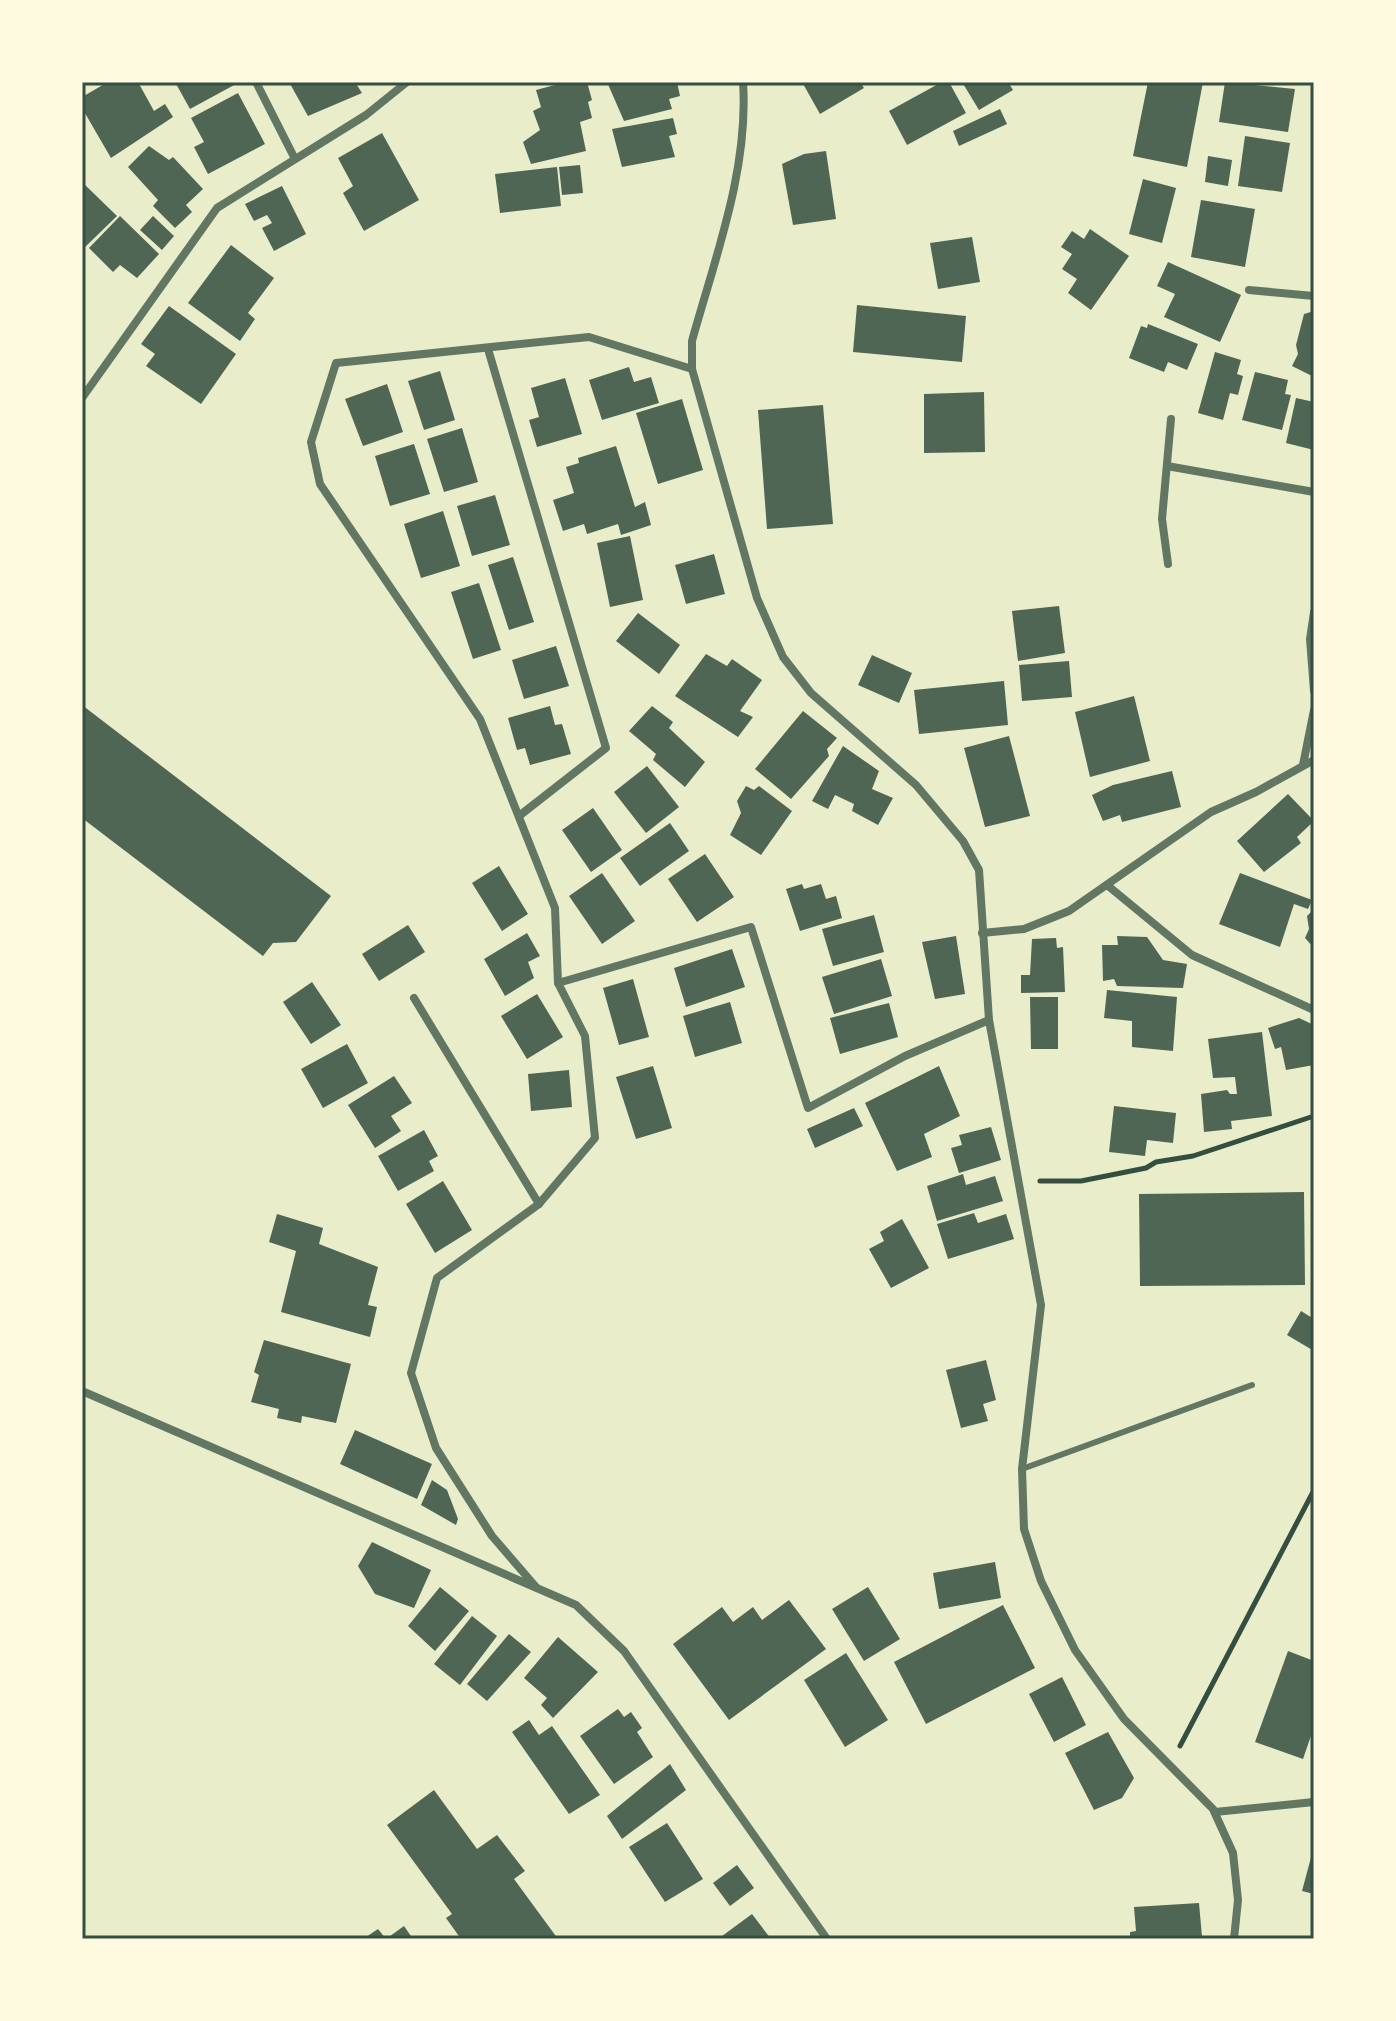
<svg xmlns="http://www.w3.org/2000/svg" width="1396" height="2021" font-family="Figtree,sans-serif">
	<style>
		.building { fill: #4f6655 }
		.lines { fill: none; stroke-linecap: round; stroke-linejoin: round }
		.path { stroke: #344e41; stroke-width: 5 }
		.service { stroke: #617663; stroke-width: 6 }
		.minor { stroke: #617663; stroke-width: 8 }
		.neatline { fill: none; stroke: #344e41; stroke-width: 3 }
	</style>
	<rect width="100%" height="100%" fill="#e9edc9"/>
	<!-- building -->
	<g class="building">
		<polygon points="108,82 138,82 154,111 165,104 173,117 111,158 82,108 82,97"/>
		<polygon points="175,82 235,82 236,84 190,109"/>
		<polygon points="289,82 355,82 362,93 308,116"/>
		<polygon points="566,82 587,82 592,100 588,102 592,118 580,122 586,151 531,164 523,142 540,130 533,111 541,107 536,90"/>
		<polygon points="607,82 677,82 680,96 669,99 672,109 624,121"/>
		<polygon points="802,82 860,82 864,88 820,114"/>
		<polygon points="942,82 949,82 966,113 907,145 889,111"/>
		<polygon points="962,82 1008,82 1013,90 979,110"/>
		<polygon points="1148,82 1203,82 1187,167 1133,156"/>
		<polygon points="1225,82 1295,89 1288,132 1219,122"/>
		<polygon points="238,93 265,144 208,174 194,147 204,142 191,118"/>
		<polygon points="1000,109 1007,124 959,146 953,131"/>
		<polygon points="673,118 677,134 669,136 675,157 622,167 612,129"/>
		<polygon points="382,133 419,200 364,231 343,193 353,186 338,158"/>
		<polygon points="1245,136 1290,143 1282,192 1238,186"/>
		<polygon points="149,146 169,160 173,157 203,189 186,205 192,212 175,228 153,206 158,200 128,167"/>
		<polygon points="826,151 836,219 793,225 782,164 804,154"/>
		<polygon points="1208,156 1232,160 1228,186 1205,182"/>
		<polygon points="580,165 583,193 562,195 559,167"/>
		<polygon points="557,167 561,206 500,213 495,174"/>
		<polygon points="1143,179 1176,188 1162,243 1129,234"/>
		<polygon points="82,182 117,216 82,250"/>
		<polygon points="282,186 306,234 274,251 262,228 272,223 267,215 254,221 245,204"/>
		<polygon points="1201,200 1255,209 1245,267 1191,257"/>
		<polygon points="120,216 159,254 137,278 120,265 113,272 89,248"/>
		<polygon points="153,216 174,236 162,250 140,230"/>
		<polygon points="1090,229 1129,256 1091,310 1068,293 1077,279 1062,269 1072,254 1061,247 1072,231 1084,239"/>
		<polygon points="972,237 980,282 938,289 930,243"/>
		<polygon points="231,245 274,278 248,313 255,319 240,341 188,303"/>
		<polygon points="1168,262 1241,295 1220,342 1164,317 1175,294 1157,286"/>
		<polygon points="857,305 966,316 962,362 853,352"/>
		<polygon points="169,306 236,354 201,404 146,366 155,354 141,344"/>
		<polygon points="1314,311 1314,377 1292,366 1298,354 1296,345 1304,314"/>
		<polygon points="1148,324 1198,344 1187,370 1168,362 1164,372 1129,358 1141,326 1147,328"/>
		<polygon points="1215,352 1241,360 1237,374 1243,376 1238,395 1230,393 1223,420 1198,413"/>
		<polygon points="629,367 634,382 651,377 659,403 602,420 589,380"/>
		<polygon points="440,371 455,420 424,430 408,381"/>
		<polygon points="1255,372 1288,380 1285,394 1291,395 1282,430 1242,420"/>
		<polygon points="565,378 582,434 537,447 529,420 539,417 531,388"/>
		<polygon points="387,384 403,432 363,446 345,399"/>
		<polygon points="984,392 985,452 924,453 924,394"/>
		<polygon points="1296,398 1314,402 1314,450 1286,443"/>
		<polygon points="682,399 703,470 658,484 636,413"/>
		<polygon points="823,405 833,524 767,529 758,410"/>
		<polygon points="462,428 478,482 444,492 427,439"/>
		<polygon points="414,444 430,494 390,506 375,456"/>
		<polygon points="616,446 635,507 645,502 651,525 621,535 618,524 587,534 584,524 563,531 553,500 574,493 566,467 579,463 578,458"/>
		<polygon points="495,495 510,545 472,556 457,506"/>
		<polygon points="443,511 460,566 421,578 404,524"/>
		<polygon points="630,536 643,600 610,607 597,543"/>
		<polygon points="714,554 725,594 686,604 675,565"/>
		<polygon points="513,557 534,622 509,630 488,565"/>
		<polygon points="479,583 501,650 473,659 451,592"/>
		<polygon points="1059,606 1065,653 1018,661 1012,611"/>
		<polygon points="638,613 680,645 659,674 616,641"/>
		<polygon points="556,646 569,686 524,699 512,660"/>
		<polygon points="706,654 727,666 732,659 762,680 740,711 753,717 738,737 675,696"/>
		<polygon points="872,655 912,673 899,703 858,685"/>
		<polygon points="1069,661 1072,697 1022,701 1019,665"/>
		<polygon points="1004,681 1008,725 919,734 914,690"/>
		<polygon points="1134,696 1150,761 1090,777 1075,712"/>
		<polygon points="82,705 331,896 296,942 273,943 263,956 82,818"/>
		<polygon points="550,706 555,725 562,724 571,754 530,765 525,748 517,750 508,718"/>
		<polygon points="652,706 673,722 669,728 705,762 685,787 653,760 656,754 629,731"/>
		<polygon points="803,711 837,738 827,749 829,756 791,799 755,769"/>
		<polygon points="1009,736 1030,816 985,827 964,748"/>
		<polygon points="843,746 879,771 872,789 893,798 878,825 852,811 854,804 835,795 828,809 812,801"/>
		<polygon points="647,766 679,807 646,833 614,792"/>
		<polygon points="1172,771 1181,807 1122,822 1120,815 1103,821 1092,795 1113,785"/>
		<polygon points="746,786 754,790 759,786 792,811 761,855 730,835 741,813 737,801"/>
		<polygon points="1288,794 1314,821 1297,837 1301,843 1264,872 1237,841"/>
		<polygon points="593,808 622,850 591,872 562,830"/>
		<polygon points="670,823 689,851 640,886 620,858"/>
		<polygon points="705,854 734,897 697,922 668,879"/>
		<polygon points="499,866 528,914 502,931 472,883"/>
		<polygon points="602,873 635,921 602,944 569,896"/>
		<polygon points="1240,873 1312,900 1308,909 1294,904 1280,947 1219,924"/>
		<polygon points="802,884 804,889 821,884 826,899 836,896 842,918 800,931 786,889"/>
		<polygon points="1314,909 1314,948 1305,938 1309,929 1307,916"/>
		<polygon points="874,915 884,952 833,966 822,929"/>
		<polygon points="408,925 425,952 379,981 362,954"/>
		<polygon points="527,933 540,956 528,962 534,978 505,996 484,959"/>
		<polygon points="956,936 965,994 935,999 922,942"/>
		<polygon points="1117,936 1147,937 1163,960 1187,964 1183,988 1117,986 1114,979 1103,981 1102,945 1118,945"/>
		<polygon points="1056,938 1057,948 1063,947 1065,992 1021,993 1021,975 1030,975 1032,939"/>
		<polygon points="732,949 745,987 686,1007 674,968"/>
		<polygon points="881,959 892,996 834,1014 822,977"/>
		<polygon points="633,979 649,1037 619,1045 603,988"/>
		<polygon points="312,982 341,1025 311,1044 283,1002"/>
		<polygon points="1107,990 1177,997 1173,1051 1132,1047 1132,1021 1104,1018"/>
		<polygon points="537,994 563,1037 527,1059 501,1016"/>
		<polygon points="1030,997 1058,997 1058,1049 1031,1049"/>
		<polygon points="730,1002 742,1043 695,1057 683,1016"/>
		<polygon points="889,1003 898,1037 840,1054 830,1018"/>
		<polygon points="1299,1018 1314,1025 1314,1065 1286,1070 1281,1047 1275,1049 1268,1028"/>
		<polygon points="1262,1032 1272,1116 1231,1121 1232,1129 1204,1132 1201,1094 1227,1090 1230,1094 1237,1094 1235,1077 1213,1078 1208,1039"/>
		<polygon points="347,1044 368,1083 323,1108 301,1069"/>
		<polygon points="653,1066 672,1128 636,1139 616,1077"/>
		<polygon points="939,1066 960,1116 924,1134 932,1157 897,1171 865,1103"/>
		<polygon points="569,1070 572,1107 531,1111 528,1074"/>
		<polygon points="394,1076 412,1103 391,1116 401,1131 375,1148 348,1105"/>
		<polygon points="1114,1106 1176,1113 1173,1143 1147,1140 1145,1156 1109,1152"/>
		<polygon points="854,1108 863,1126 815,1148 807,1129"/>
		<polygon points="991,1127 1001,1160 959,1173 951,1148 962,1145 959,1135"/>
		<polygon points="424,1130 438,1156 429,1161 434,1171 398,1191 378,1156"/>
		<polygon points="963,1174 966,1185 995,1176 1003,1201 937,1221 927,1186"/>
		<polygon points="443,1181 472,1230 435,1253 406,1204"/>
		<polygon points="1304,1192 1305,1285 1140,1286 1139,1194"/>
		<polygon points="974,1213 978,1223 1006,1214 1014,1239 948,1259 937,1224"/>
		<polygon points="277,1214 323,1228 319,1244 378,1267 368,1305 377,1307 370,1337 281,1312 296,1251 269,1242"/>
		<polygon points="902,1219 929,1268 891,1288 869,1249 884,1241 880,1232"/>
		<polygon points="1301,1311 1314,1319 1314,1351 1287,1335"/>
		<polygon points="264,1340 351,1364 336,1423 302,1416 301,1423 277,1418 279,1409 251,1402 259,1375 254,1372"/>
		<polygon points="986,1360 996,1400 983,1404 988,1421 961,1428 946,1370"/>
		<polygon points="355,1430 432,1464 417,1499 340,1464"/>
		<polygon points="432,1480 447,1490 458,1519 456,1525 421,1505"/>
		<polygon points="372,1542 431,1570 414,1608 375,1594 358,1566"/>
		<polygon points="995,1562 1001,1598 939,1609 933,1573"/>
		<polygon points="440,1587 469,1611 435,1651 408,1626"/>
		<polygon points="868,1587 900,1639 864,1661 832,1609"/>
		<polygon points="789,1600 826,1649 729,1720 673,1644 722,1607 733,1622 753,1607 762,1620"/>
		<polygon points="1003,1605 1035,1668 926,1724 894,1662"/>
		<polygon points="472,1616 497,1636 460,1685 434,1664"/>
		<polygon points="509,1634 531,1652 487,1701 467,1684"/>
		<polygon points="558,1637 598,1672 553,1718 541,1705 547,1698 524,1678"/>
		<polygon points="1288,1651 1314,1661 1314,1727 1303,1759 1255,1742"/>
		<polygon points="846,1653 888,1720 845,1747 804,1680"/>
		<polygon points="1062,1677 1086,1725 1054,1742 1029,1694"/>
		<polygon points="618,1709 624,1717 631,1712 642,1728 637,1732 653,1757 614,1784 580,1736"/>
		<polygon points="529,1720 539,1735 552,1726 600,1795 569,1814 512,1732"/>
		<polygon points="1108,1732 1134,1778 1122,1798 1094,1810 1065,1753"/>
		<polygon points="670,1764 686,1790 622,1839 607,1816"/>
		<polygon points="434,1790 477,1849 497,1835 525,1871 514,1879 558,1939 461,1939 446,1918 452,1914 387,1825"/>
		<polygon points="667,1823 703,1879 665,1902 629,1847"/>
		<polygon points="1313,1850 1314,1850 1314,1894 1302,1891"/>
		<polygon points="737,1865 754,1888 730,1906 713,1883"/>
		<polygon points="1199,1903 1202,1937 1130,1939 1130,1932 1136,1931 1134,1907"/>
		<polygon points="752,1914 771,1939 718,1939"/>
		<polygon points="404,1926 413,1939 363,1939 378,1929 386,1939"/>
	</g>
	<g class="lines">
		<!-- path -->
		<g class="path">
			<polyline points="1040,1181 1081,1181 1146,1168 1156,1162 1193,1156 1314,1116"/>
			<polyline points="1180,1746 1314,1490"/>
		</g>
		<!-- service -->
		<polyline class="service" points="1022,1469 1252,1385"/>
		<!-- minor -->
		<g class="minor">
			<polyline points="256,82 294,157"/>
			<path d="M743 82C749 169 715 258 692 341V369L757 598 783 657 811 693 916 785 963 841 979 870 989 1020 1041 1305 1022 1469 1024 1529 1041 1581 1075 1650 1124 1719 1213 1809 1233 1853 1238 1900 1234 1939"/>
			<polyline points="1249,290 1314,296"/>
			<polyline points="488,349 606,748 519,816"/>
			<polyline points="82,398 217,208 366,115 407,82"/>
			<polyline points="1167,466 1314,492"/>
			<polyline points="1168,564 1162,519 1171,419"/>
			<polyline points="1314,612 1310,639 1314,691"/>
			<polyline points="1303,765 1314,710"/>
			<polyline points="1107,885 1192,955 1314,1010"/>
			<polyline points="982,933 1024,929 1069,911 1211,812 1256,792 1314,760"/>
			<polyline points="558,983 751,927 808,1108 905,1056 989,1020"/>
			<polyline points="414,998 539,1204"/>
			<polyline points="82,1391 576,1605 624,1651 827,1939"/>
			<polyline points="536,1587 492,1536 436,1448 411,1373 437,1278 539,1204 595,1138 585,1036 558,983 555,908 480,719 320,484 311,442 336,363 589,337 692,369"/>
			<polyline points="1215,1812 1314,1802"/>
		</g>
	</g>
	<!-- border -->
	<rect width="1396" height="2021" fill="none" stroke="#fefae0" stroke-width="168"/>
	<rect x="84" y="84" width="1228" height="1853" class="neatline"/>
</svg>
